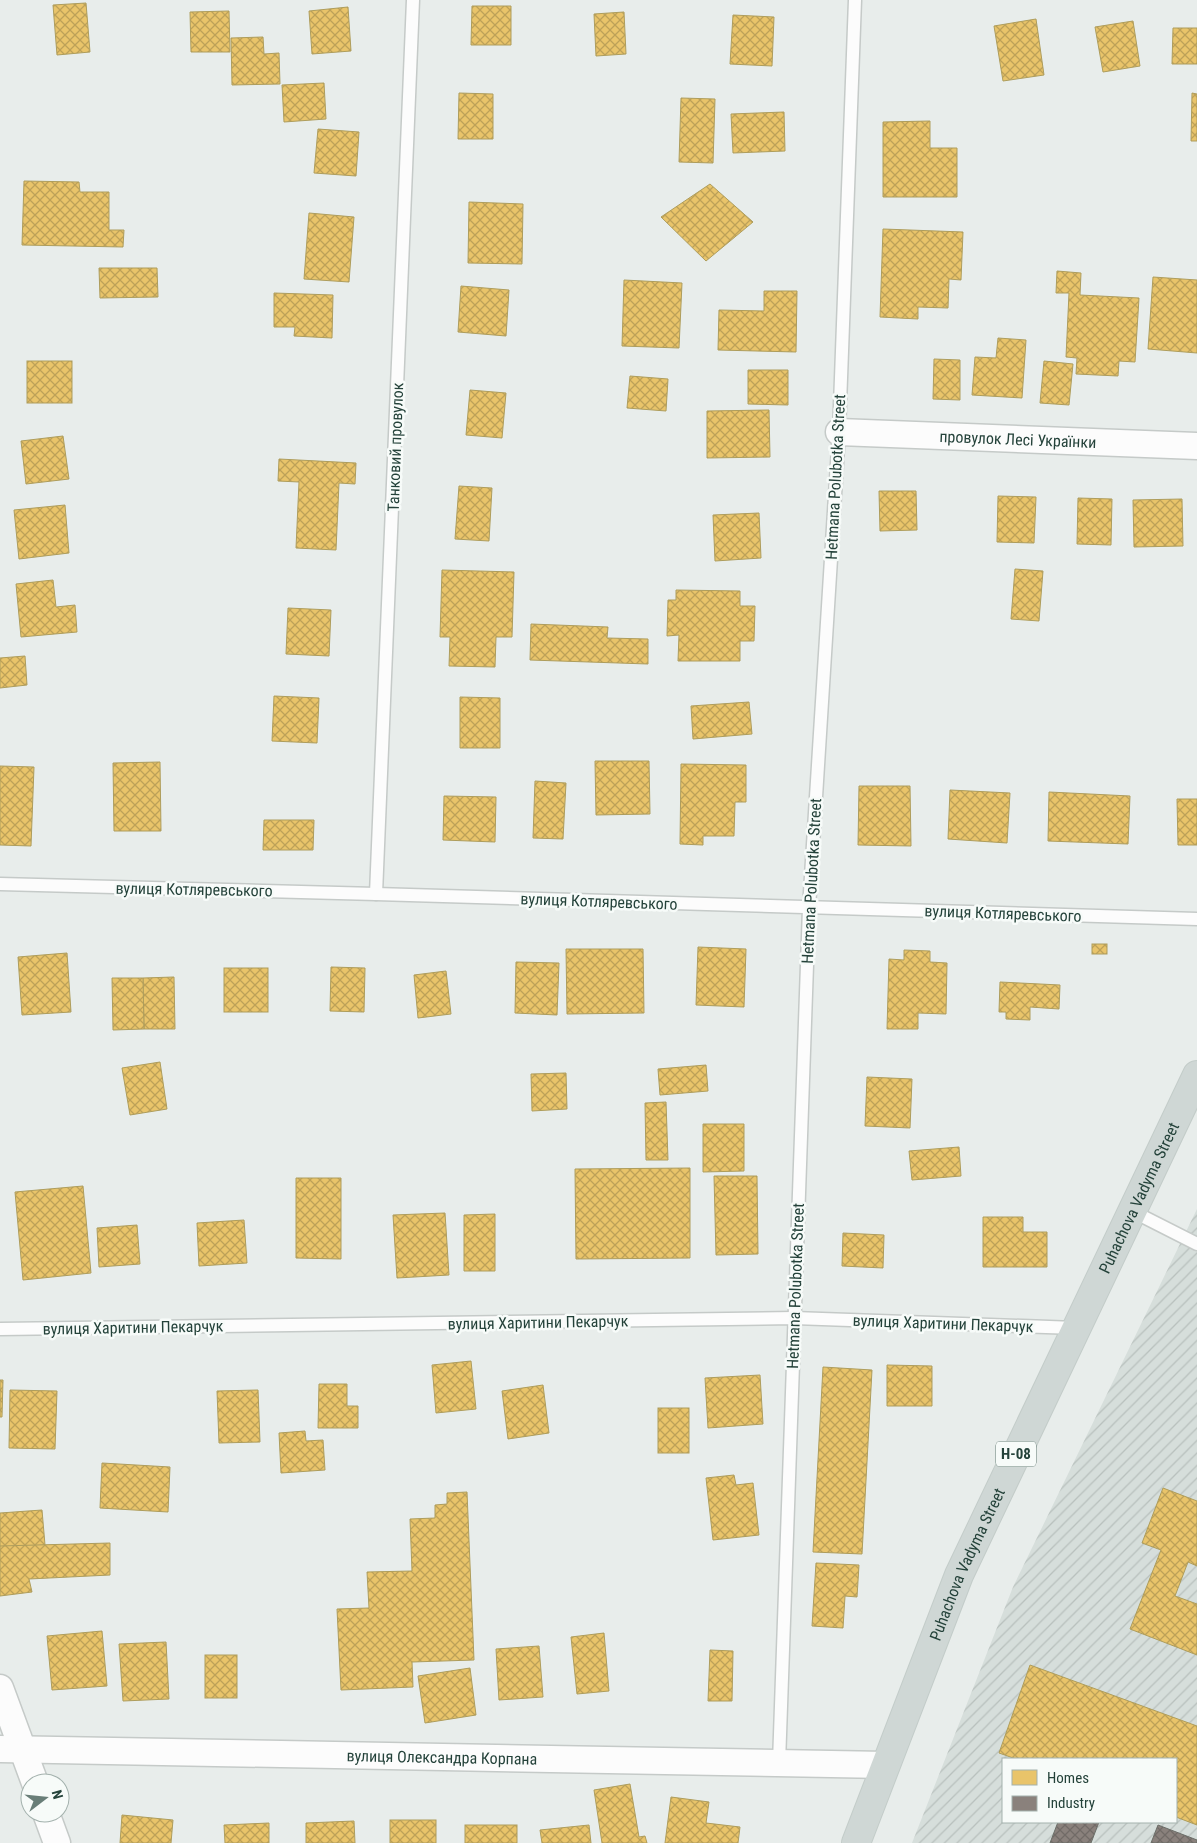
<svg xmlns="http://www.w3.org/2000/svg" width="1197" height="1843" font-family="'Roboto Condensed',sans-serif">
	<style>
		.industrial { fill: url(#industrial-furrows); fill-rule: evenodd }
		.homes { fill: url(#homes-cross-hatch); stroke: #ae9d5c }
		.industry { fill: url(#industry-cross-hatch); stroke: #6b6e68 }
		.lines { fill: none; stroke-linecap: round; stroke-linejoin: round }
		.service-casing { stroke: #c5cac8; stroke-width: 15 }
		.minor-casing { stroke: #c5cac8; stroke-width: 29 }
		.primary-casing { stroke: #c3ccc9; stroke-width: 30 }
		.service { stroke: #fcfcfc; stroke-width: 12 }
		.minor { stroke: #fcfcfc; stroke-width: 26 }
		.primary { stroke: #cfd7d5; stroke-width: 28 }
		.labels { text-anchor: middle; stroke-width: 5; stroke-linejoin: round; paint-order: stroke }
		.shield { fill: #f7fbf9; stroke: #637a73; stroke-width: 1 }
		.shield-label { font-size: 15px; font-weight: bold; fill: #24423a }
		.street-label { font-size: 16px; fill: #24423a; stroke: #f7fbf9 }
	</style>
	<defs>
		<pattern id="industrial-furrows" width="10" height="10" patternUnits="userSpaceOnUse" patternTransform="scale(1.25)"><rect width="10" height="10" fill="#d6dedb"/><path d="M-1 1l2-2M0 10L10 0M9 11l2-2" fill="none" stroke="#b8c0bd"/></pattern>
		<pattern id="homes-cross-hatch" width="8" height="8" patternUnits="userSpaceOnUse" patternTransform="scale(1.25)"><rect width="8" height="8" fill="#e9c46a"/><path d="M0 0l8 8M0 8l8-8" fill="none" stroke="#bda158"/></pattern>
		<pattern id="industry-cross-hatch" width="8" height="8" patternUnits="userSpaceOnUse" patternTransform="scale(1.25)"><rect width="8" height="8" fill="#8a817c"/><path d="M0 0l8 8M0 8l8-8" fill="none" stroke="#716b67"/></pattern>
	</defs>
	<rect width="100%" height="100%" fill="#e8edeb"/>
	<!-- industrial -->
	<path class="industrial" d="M1197 1209V1843H912L1013 1587ZM1003 1759H1176V1822H1003Z"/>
	<!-- homes -->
	<g class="homes">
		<polygon points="86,3 90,52 57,55 53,5"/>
		<polygon points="472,6 511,6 511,45 471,45"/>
		<polygon points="348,7 351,51 312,54 309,11"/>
		<polygon points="229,11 230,52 191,52 190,12"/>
		<polygon points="624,12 626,54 596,56 594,14"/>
		<polygon points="733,15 774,17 772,66 730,64"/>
		<polygon points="1036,19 1044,75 1003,81 994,26"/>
		<polygon points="1133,21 1140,66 1103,72 1095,27"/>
		<polygon points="1173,28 1197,28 1197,64 1172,64"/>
		<polygon points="263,37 264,54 279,53 280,84 232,85 231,38"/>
		<polygon points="324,83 326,119 284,122 282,85"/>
		<polygon points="459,93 493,94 493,139 458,139"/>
		<polygon points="1192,93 1197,94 1197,141 1191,141"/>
		<polygon points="681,98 715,99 713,163 679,162"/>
		<polygon points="784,112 785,151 733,153 731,114"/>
		<polygon points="930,121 930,148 957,148 957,197 883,197 883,122"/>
		<polygon points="318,129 359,132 356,176 314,173"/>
		<polygon points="24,181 79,182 80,192 109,192 109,230 124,230 123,247 22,245"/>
		<polygon points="710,184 753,222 706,261 661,217"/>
		<polygon points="469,202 523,204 522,264 468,263"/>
		<polygon points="309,213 354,217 349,282 304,279"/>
		<polygon points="883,229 963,232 961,280 949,279 948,308 918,307 918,319 880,317"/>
		<polygon points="99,268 157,268 158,297 100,298"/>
		<polygon points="1057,271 1081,273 1080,295 1139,298 1135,362 1119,361 1118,376 1076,374 1077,358 1066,357 1069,293 1056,293"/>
		<polygon points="1153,277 1197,280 1197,353 1148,349"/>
		<polygon points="624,280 682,283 679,348 622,346"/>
		<polygon points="461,286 509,290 506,336 458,332"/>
		<polygon points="764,291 797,291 796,352 718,350 719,310 764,311"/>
		<polygon points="274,293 333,295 332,338 294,336 295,327 274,327"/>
		<polygon points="998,338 1026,340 1022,398 972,395 975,357 996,358"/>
		<polygon points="934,359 960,360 960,400 933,399"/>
		<rect x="27" y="361" width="45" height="42"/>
		<polygon points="1044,361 1073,364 1069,405 1040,403"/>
		<polygon points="748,370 788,370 788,405 748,404"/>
		<polygon points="630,376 668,379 666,411 627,408"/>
		<polygon points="470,390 506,393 502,438 466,435"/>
		<polygon points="769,410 770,457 707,458 707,411"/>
		<polygon points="63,436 69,479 26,484 21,441"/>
		<polygon points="279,459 356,463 355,484 339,483 336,550 296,548 299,482 278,481"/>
		<polygon points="459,486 492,488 489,541 455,539"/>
		<polygon points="879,491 916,491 917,530 880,531"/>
		<polygon points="998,496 1036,497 1034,543 997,542"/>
		<polygon points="1078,498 1112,499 1111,545 1077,544"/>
		<polygon points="1182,499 1183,546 1134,547 1133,500"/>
		<polygon points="65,505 69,553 19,559 14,510"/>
		<polygon points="759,513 761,558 715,561 713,515"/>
		<polygon points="1015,569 1043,571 1039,621 1011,619"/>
		<polygon points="442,570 514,572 512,637 496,637 495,667 449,666 450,637 440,637"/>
		<polygon points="53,580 56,607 75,605 77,632 21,637 16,584"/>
		<polygon points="676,590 740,591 740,606 755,606 754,641 740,641 740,661 678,661 679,635 667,636 668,600 676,600"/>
		<polygon points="288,608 331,610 329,656 286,654"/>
		<polygon points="531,624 608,627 607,638 648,639 648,664 530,660"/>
		<polygon points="25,656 27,685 0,688 0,658"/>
		<polygon points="274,696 319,698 317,743 272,741"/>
		<polygon points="460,697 500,698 500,748 460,748"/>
		<polygon points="749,702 752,734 693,739 691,706"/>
		<polygon points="595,761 649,761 650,814 596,815"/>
		<polygon points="160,762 161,831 114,831 113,763"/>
		<polygon points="681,764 746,765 746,802 735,802 734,836 703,836 703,845 680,844"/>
		<polygon points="0,766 34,767 31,846 0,845"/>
		<polygon points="535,781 566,783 563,839 533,838"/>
		<polygon points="859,786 910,786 911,846 858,845"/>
		<polygon points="950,790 1010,793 1007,843 948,839"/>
		<polygon points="1049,792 1130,796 1128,844 1048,841"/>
		<polygon points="444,796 496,797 495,842 443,840"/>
		<polygon points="1177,799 1197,799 1197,845 1178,845"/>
		<polygon points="264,820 314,820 313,850 263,850"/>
		<rect x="1092" y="944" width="15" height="10"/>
		<polygon points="698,947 746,949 744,1007 696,1005"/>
		<polygon points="566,949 643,949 644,1013 567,1014"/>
		<polygon points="904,950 930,951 930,962 947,963 946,1014 918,1013 918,1029 887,1029 889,959 904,960"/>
		<polygon points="67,953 71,1012 22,1015 18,957"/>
		<polygon points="516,962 559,963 557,1015 515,1013"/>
		<polygon points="331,967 365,968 364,1012 330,1011"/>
		<rect x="224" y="968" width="44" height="44"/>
		<polygon points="446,971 451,1014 418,1018 414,975"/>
		<polygon points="174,977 175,1029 144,1029 143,978"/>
		<polygon points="112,978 143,978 144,1029 113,1030"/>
		<polygon points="1000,982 1060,985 1059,1009 1030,1007 1030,1020 1006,1019 1006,1012 999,1012"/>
		<polygon points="160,1062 167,1109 130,1115 122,1068"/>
		<polygon points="706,1065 708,1091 660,1095 658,1069"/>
		<polygon points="566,1073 567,1109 532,1111 531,1074"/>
		<polygon points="867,1077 912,1079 910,1128 865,1126"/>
		<polygon points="666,1102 668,1160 646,1160 645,1103"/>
		<polygon points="703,1124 744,1124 744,1171 703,1172"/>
		<polygon points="959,1147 961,1176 912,1180 909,1151"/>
		<polygon points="690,1168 690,1258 576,1259 575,1169"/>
		<polygon points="714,1176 757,1176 758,1254 716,1255"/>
		<polygon points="296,1178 341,1178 341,1259 296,1258"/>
		<polygon points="83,1186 91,1273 23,1280 15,1192"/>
		<polygon points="445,1213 449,1275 397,1278 393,1215"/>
		<polygon points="495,1214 495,1271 464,1271 464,1215"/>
		<polygon points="983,1217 1023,1217 1023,1232 1047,1232 1047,1267 983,1267"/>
		<polygon points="244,1220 247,1263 199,1266 197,1223"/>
		<polygon points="137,1225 140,1264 99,1267 97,1228"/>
		<polygon points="843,1233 884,1235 883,1268 842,1266"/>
		<polygon points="471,1361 476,1409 436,1413 432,1365"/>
		<polygon points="887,1365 932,1366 932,1406 887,1406"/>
		<polygon points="823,1367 872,1370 862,1554 813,1552"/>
		<polygon points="760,1375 763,1424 708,1428 705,1378"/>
		<polygon points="0,1380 3,1380 2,1417 0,1417"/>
		<polygon points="319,1384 347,1384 347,1406 358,1406 358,1428 318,1428"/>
		<polygon points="543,1385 549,1433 508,1439 502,1391"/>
		<polygon points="10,1390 57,1391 55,1449 9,1448"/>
		<polygon points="258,1390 260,1442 219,1443 217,1391"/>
		<rect x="658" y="1408" width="31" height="45"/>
		<polygon points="305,1431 306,1441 323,1440 325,1470 281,1473 279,1433"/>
		<polygon points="102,1463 170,1467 168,1512 100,1508"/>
		<polygon points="734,1475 736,1485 753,1483 759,1535 713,1540 706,1478"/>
		<polygon points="1163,1488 1197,1501 1197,1566 1188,1562 1175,1596 1197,1604 1197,1655 1130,1629 1161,1550 1142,1543"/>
		<polygon points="467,1492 474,1660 412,1662 413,1687 341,1690 337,1609 369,1608 367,1572 412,1571 410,1519 435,1518 435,1505 447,1504 447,1493"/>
		<polygon points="42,1510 45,1545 0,1548 0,1513"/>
		<polygon points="110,1543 110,1575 29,1579 32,1592 0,1596 0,1546"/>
		<polygon points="816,1563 859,1565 857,1597 845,1596 843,1628 812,1626"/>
		<polygon points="102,1631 107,1686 52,1690 47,1636"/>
		<polygon points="604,1633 609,1691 577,1694 571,1637"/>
		<polygon points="166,1642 169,1699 123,1701 119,1644"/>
		<polygon points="539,1646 543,1697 499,1700 496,1649"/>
		<polygon points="710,1650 733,1651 732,1701 708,1701"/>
		<rect x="205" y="1655" width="32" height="43"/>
		<polygon points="1030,1665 1197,1726 1197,1825 1176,1817 1176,1759 1016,1759 999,1753"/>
		<polygon points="470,1668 476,1715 425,1723 418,1676"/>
		<polygon points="630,1784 639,1837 645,1836 647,1843 602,1843 594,1790"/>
		<polygon points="671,1797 709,1802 706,1823 740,1827 738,1843 665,1843"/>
		<polygon points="122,1815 173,1820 171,1843 120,1843"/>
		<rect x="390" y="1820" width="46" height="23"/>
		<polygon points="354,1821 355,1843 306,1843 306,1823"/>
		<polygon points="269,1823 269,1843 225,1843 224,1825"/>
		<rect x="465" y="1825" width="52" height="18"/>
		<polygon points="589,1825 591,1843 542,1843 540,1830"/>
	</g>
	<!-- industry -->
	<g class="industry">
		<polygon points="1058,1822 1099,1822 1091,1843 1050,1843"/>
		<polygon points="1158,1825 1197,1840 1197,1843 1151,1843"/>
	</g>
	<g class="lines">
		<defs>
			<g id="service">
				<polyline points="0,884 376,894 1197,919"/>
				<polyline points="376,894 413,0"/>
				<polyline points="1132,1211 1197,1244"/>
				<polyline points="0,1329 794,1318 1076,1328"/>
				<polyline points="779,1763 809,908 839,432 855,0"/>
			</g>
			<g id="minor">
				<path id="s1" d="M839 432 1197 446"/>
				<polyline points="0,1688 35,1783"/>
				<path id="s2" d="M0 1749 886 1765"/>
				<polyline points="46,1813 57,1843"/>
			</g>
			<g id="primary">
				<path id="s3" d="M856 1843 959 1575 1197 1075"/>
			</g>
		</defs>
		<!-- service casing -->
		<use href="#service" class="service-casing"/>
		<!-- minor casing -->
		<use href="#minor" class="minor-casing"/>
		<!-- primary casing -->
		<use href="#primary" class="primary-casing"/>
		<!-- service -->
		<use href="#service" class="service"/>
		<!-- minor -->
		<use href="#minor" class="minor"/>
		<!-- primary -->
		<use href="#primary" class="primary"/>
	</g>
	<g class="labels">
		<!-- shield labels -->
		<rect class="shield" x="996" y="1441.5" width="40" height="25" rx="4"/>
		<g class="shield-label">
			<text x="1016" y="1459">Н-08</text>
		</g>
		<!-- street labels -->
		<g class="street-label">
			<text dy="6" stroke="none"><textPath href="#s1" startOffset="179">провулок Лесі Українки</textPath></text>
			<text transform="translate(395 447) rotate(-88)" y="6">Танковий провулок</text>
			<text transform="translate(835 477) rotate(-87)" y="6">Hetmana Polubotka Street</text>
			<text transform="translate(811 881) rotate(-87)" y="6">Hetmana Polubotka Street</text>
			<text transform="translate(194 889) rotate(1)" y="6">вулиця Котляревського</text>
			<text transform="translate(599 901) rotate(2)" y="6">вулиця Котляревського</text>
			<text transform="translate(1003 913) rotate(2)" y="6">вулиця Котляревського</text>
			<text dy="6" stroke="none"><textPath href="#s3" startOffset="705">Puhachova Vadyma Street</textPath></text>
			<text transform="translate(795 1286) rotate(-88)" y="6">Hetmana Polubotka Street</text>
			<text transform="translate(538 1322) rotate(-1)" y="6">вулиця Харитини Пекарчук</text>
			<text transform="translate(943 1323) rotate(2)" y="6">вулиця Харитини Пекарчук</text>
			<text transform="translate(133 1327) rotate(-1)" y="6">вулиця Харитини Пекарчук</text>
			<text dy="6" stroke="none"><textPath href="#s3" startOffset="300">Puhachova Vadyma Street</textPath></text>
			<text dy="6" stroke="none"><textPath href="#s2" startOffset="442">вулиця Олександра Корпана</textPath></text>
		</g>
	</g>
	<!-- legend -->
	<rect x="1002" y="1758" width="175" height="65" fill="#f7fbf9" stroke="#a3b1ad"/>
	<rect x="1012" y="1770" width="25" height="15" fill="#e9c46a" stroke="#a3b1ad"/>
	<text x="1047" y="1783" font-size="15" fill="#24423a">Homes</text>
	<rect x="1012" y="1796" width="25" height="15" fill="#8a817c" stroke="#a3b1ad"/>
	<text x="1047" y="1808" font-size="15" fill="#24423a">Industry</text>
	<!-- north arrow -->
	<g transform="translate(45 1798) rotate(74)"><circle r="24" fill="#f7fbf9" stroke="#a3b1ad"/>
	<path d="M0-4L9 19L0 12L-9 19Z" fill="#697e78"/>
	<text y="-8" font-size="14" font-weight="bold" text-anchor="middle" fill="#24423a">N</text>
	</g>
</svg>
